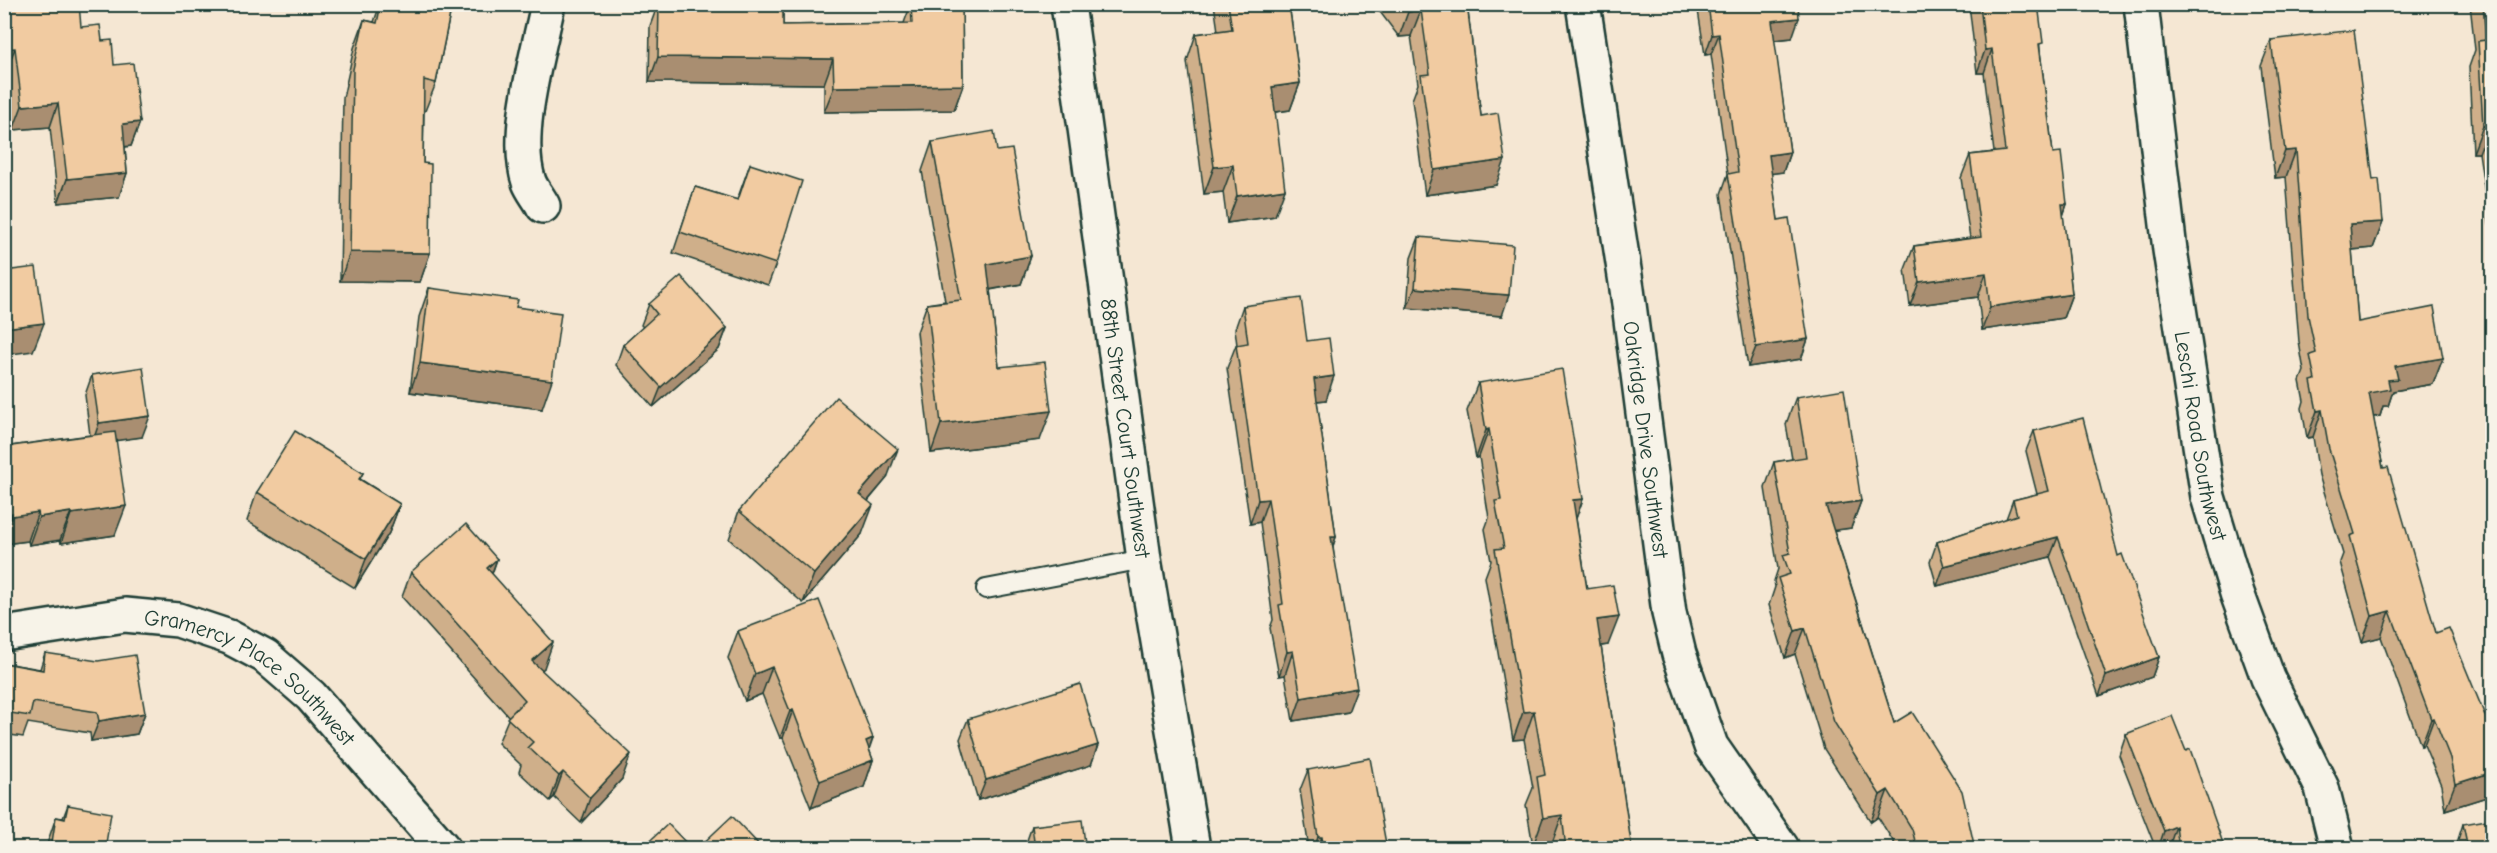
<svg xmlns="http://www.w3.org/2000/svg" width="2497" height="853" font-family="'Comic Neue',sans-serif">
	<style>
		.lines { fill: none; stroke-linecap: round; stroke-linejoin: round }
		.lane-casing { stroke: #1f3d34; stroke-width: 22 }
		.street-casing { stroke: #1f3d34; stroke-width: 38 }
		.lane { stroke: #f7f3e8; stroke-width: 18 }
		.street { stroke: #f7f3e8; stroke-width: 33 }
		.wall { fill: #cfaf8a; stroke: #1f3d34; stroke-width: 1.5 }
		.shaded-wall { fill: #a98e71; stroke: #1f3d34; stroke-width: 1.5 }
		.building { fill: #f1cba1; stroke: #1f3d34; stroke-width: 1.5 }
		.labels { text-anchor: middle; stroke-width: 6; stroke-linejoin: round; paint-order: stroke }
		.street-label { font-size: 22px; fill: #1f3d34; stroke: #f7f3e8 }
	</style>
	<rect width="100%" height="100%" fill="#f5e7d3"/>
	<filter id="ink" filterUnits="userSpaceOnUse"><feTurbulence type="fractalNoise" baseFrequency=".0167" numOctaves="2"/><feDisplacementMap in="SourceGraphic" scale="12" xChannelSelector="R" yChannelSelector="G"/><feConvolveMatrix kernelMatrix="1 2 1 2 8 2 1 2 1" color-interpolation-filters="sRGB"/></filter>
	<g filter="url(#ink)">
		<g class="lines">
			<defs>
				<polyline id="lane" points="986,589 1144,559"/>
				<g id="street">
					<path id="s1" d="M1068 4 1144 559 1193 848"/>
					<path id="s2" d="M1583 4 1627 289 1669 613 1679 654 1711 746 1782 848"/>
					<path id="s3" d="M2141 4 2170 250 2208 497 2237 593 2268 678 2322 788 2337 848"/>
					<path d="M543 206C539 198 532 190 529 182 513 135 538 54 548 4"/>
					<path id="s4" d="M4 634 125 615 178 620 229 637 265 656 311 696 443 848"/>
				</g>
			</defs>
			<!-- lane casing -->
			<use href="#lane" class="lane-casing"/>
			<!-- street casing -->
			<use href="#street" class="street-casing"/>
			<!-- lane -->
			<use href="#lane" class="lane"/>
			<!-- street -->
			<use href="#street" class="street"/>
		</g>
		<!-- wall -->
		<g class="wall">
			<polygon points="4,4 81,27 102,41 114,65 140,122 131,146 125,147 127,173 119,197 58,203 50,127 13,130 6,72 4,73"/>
			<polygon points="380,4 452,4 436,83 425,111 424,111 423,163 430,253 420,282 340,281 343,98 354,48 364,20 374,22"/>
			<polygon points="658,4 783,4 783,25 904,23 911,4 962,4 963,85 954,110 824,112 824,84 649,82 650,26"/>
			<polygon points="1214,4 1289,4 1300,83 1290,110 1275,112 1275,216 1227,223 1223,192 1204,194 1187,61 1196,34 1218,31"/>
			<polygon points="1374,4 1467,4 1481,116 1496,185 1425,195 1412,100 1418,84 1411,36 1399,37"/>
			<polygon points="1697,4 1798,4 1792,38 1774,40 1790,152 1783,172 1771,173 1778,220 1808,339 1801,359 1748,367 1721,194 1728,174 1711,54 1705,55"/>
			<polygon points="1969,4 2038,4 2040,51 2053,153 2067,204 2063,216 2072,294 2063,318 1982,330 1978,297 1910,306 1905,269 1914,246 1970,238 1961,178 1970,155 1994,152 1984,73 1977,73"/>
			<polygon points="2470,4 2493,4 2493,248 2479,153 2473,153 2469,67 2475,50"/>
			<polygon points="2271,40 2373,180 2383,222 2373,248 2352,250 2358,322 2443,358 2433,384 2393,391 2388,406 2383,406 2380,416 2373,417 2383,468 2436,633 2493,735 2493,795 2445,810 2441,785 2424,745 2421,746 2381,637 2362,642 2340,562 2343,554 2319,475 2313,437 2307,438 2302,408 2304,401 2300,381 2304,371 2299,342 2286,177 2275,178 2261,66"/>
			<polygon points="932,142 997,151 1031,256 1021,284 990,290 999,367 1040,440 931,453 917,332 927,304 945,301 922,171"/>
			<polygon points="750,164 776,264 768,285 673,253 695,187 737,200"/>
			<polygon points="1419,237 1502,316 1407,308 1411,258"/>
			<polygon points="429,288 516,307 542,409 410,392 419,317"/>
			<polygon points="649,304 727,328 719,349 653,407 616,365 623,345 643,327 641,325"/>
			<polygon points="1243,306 1307,341 1326,400 1317,401 1336,537 1333,546 1348,712 1293,721 1285,675 1279,676 1270,628 1273,620 1260,522 1250,524 1227,368 1236,345 1237,345 1235,329"/>
			<polygon points="92,375 142,437 116,440 115,535 61,543 60,540 29,545 28,541 4,544 4,447 90,435 85,395"/>
			<polygon points="1478,383 1583,499 1576,518 1587,589 1608,645 1601,646 1632,849 1553,849 1552,843 1533,846 1526,805 1533,788 1524,739 1513,740 1485,577 1491,561 1485,529 1489,518 1479,457 1476,458 1467,411"/>
			<polygon points="1796,397 1861,501 1851,528 1834,530 1894,723 1975,849 1898,849 1878,817 1871,822 1824,749 1795,654 1785,658 1769,605 1775,587 1774,581 1778,569 1765,488 1774,462 1792,459 1786,424"/>
			<polygon points="2034,431 2118,556 2159,657 2152,677 2099,696 2050,557 1937,586 1930,562 1937,542 2006,519 2013,500 2037,494 2026,451"/>
			<polygon points="363,473 360,479 400,504 389,533 355,588 247,521 257,492"/>
			<polygon points="887,478 868,501 862,534 803,603 729,539 739,511"/>
			<polygon points="497,559 492,574 544,668 541,670 622,779 581,823 554,797 550,801 519,772 521,765 498,743 509,717 402,597 411,572"/>
			<polygon points="738,631 869,749 873,760 864,787 811,808 783,738 780,738 762,694 745,701 728,658"/>
			<polygon points="45,653 145,713 137,734 91,741 90,733 28,723 23,737 4,734 4,663 40,669"/>
			<polygon points="968,719 1098,745 1091,765 978,800 960,739"/>
			<polygon points="2126,734 2225,849 2169,849 2169,847 2164,849 2156,849 2119,755"/>
			<polygon points="1308,770 1387,849 1309,849 1300,790"/>
			<polygon points="68,805 105,849 36,849 37,845 47,847 48,841 56,817 63,818"/>
			<polygon points="2463,824 2493,849 2455,849"/>
			<polygon points="1032,826 1085,843 1104,849 1024,849"/>
		</g>
		<!-- shaded-wall -->
		<g class="shaded-wall">
			<polygon points="1421,10 1411,36 1399,37 1408,12"/>
			<polygon points="1799,18 1792,38 1765,41 1772,21"/>
			<polygon points="1719,34 1711,54 1705,55 1712,35"/>
			<polygon points="15,48 6,72 4,73 4,49"/>
			<polygon points="1992,49 1984,73 1977,73 1985,50"/>
			<polygon points="658,57 833,59 824,84 649,82"/>
			<polygon points="1300,83 1290,110 1262,114 1272,87"/>
			<polygon points="963,85 954,110 824,112 834,87"/>
			<polygon points="58,103 50,127 13,130 22,106"/>
			<polygon points="140,122 131,146 114,148 123,124"/>
			<polygon points="2483,126 2489,126 2479,153 2473,153"/>
			<polygon points="2296,150 2286,177 2275,178 2285,151"/>
			<polygon points="1790,152 1783,172 1761,175 1769,155"/>
			<polygon points="1505,160 1496,185 1425,195 1434,170"/>
			<polygon points="1233,165 1223,192 1204,194 1214,167"/>
			<polygon points="127,173 119,197 58,203 67,179"/>
			<polygon points="1285,189 1275,216 1227,223 1237,196"/>
			<polygon points="2062,204 2067,204 2059,227"/>
			<polygon points="2383,222 2373,248 2340,251 2350,224"/>
			<polygon points="350,252 430,253 420,282 340,281"/>
			<polygon points="1031,256 1021,284 977,292 987,264"/>
			<polygon points="1986,273 1978,297 1910,306 1919,282"/>
			<polygon points="1415,288 1509,295 1502,316 1407,308"/>
			<polygon points="2072,294 2063,318 1982,330 1990,307"/>
			<polygon points="44,323 33,351 4,355 4,328"/>
			<polygon points="727,328 719,349 653,407 661,387"/>
			<polygon points="1808,339 1801,359 1748,367 1756,347"/>
			<polygon points="2443,358 2433,384 2393,391 2388,406 2383,406 2380,416 2359,419 2369,393 2388,380 2395,366"/>
			<polygon points="420,363 552,380 542,409 410,392"/>
			<polygon points="1334,376 1326,400 1305,402 1314,379"/>
			<polygon points="2322,410 2313,437 2307,438 2317,411"/>
			<polygon points="1051,411 1040,440 931,453 941,424"/>
			<polygon points="150,416 142,437 92,444 99,423"/>
			<polygon points="1489,429 1479,457 1476,458 1486,430"/>
			<polygon points="898,449 887,478 849,523 859,494"/>
			<polygon points="1268,499 1260,522 1250,524 1258,500"/>
			<polygon points="1583,499 1573,527 1573,500"/>
			<polygon points="1861,501 1851,528 1816,533 1826,506"/>
			<polygon points="400,504 389,533 355,588 366,559"/>
			<polygon points="873,505 862,534 803,603 814,574"/>
			<polygon points="126,506 115,535 61,543 71,514"/>
			<polygon points="38,512 28,541 4,544 4,537 12,516"/>
			<polygon points="71,512 60,540 29,545 39,517"/>
			<polygon points="12,513 4,534 4,515"/>
			<polygon points="1331,537 1336,537 1328,560"/>
			<polygon points="2058,537 2050,557 1937,586 1944,566"/>
			<polygon points="497,559 488,584 487,568"/>
			<polygon points="2390,611 2381,637 2362,642 2372,616"/>
			<polygon points="1619,617 1608,645 1587,648 1597,620"/>
			<polygon points="1805,628 1795,654 1785,658 1795,631"/>
			<polygon points="553,642 544,668 523,687 532,661"/>
			<polygon points="1293,651 1285,675 1279,676 1287,652"/>
			<polygon points="2159,657 2152,677 2099,696 2106,676"/>
			<polygon points="772,667 762,694 745,701 755,674"/>
			<polygon points="1357,688 1348,712 1293,721 1301,698"/>
			<polygon points="793,710 783,738 780,738 790,711"/>
			<polygon points="1534,711 1524,739 1513,740 1523,712"/>
			<polygon points="145,713 137,734 91,741 99,721"/>
			<polygon points="2434,718 2424,745 2421,746 2431,719"/>
			<polygon points="873,738 864,764 873,760 864,787 811,808 820,781 866,741"/>
			<polygon points="1098,745 1091,765 978,800 986,780"/>
			<polygon points="631,754 622,779 581,823 590,798"/>
			<polygon points="563,772 554,797 550,801 559,776"/>
			<polygon points="2493,772 2493,795 2445,810 2455,784"/>
			<polygon points="1888,790 1878,817 1871,822 1880,795"/>
			<polygon points="1562,815 1552,843 1533,846 1543,818"/>
			<polygon points="2176,826 2169,847 2164,849 2158,849 2164,831"/>
			<polygon points="1318,837 1322,837 1317,849 1314,849"/>
		</g>
		<!-- building -->
		<g class="building">
			<polygon points="4,4 79,4 81,27 100,25 102,41 112,40 114,65 133,63 140,122 123,124 127,173 67,179 58,103 22,106 15,48 4,49"/>
			<polygon points="381,4 452,4 436,83 424,80 423,163 431,164 430,253 350,252 353,69 364,20 377,23"/>
			<polygon points="659,4 783,4 783,25 912,23 911,4 962,4 963,85 834,87 833,59 658,57"/>
			<polygon points="1228,4 1289,4 1300,83 1272,87 1285,189 1237,196 1233,165 1214,167 1196,34 1232,29"/>
			<polygon points="1402,4 1467,4 1481,116 1498,113 1505,160 1434,170 1421,75 1430,74 1421,10 1408,12"/>
			<polygon points="1708,4 1798,4 1799,18 1772,21 1790,152 1769,155 1778,220 1789,218 1808,339 1756,347 1728,174 1738,172 1719,34 1712,35"/>
			<polygon points="1980,4 2038,4 2043,43 2039,44 2053,153 2061,152 2067,204 2062,204 2072,294 1990,307 1986,273 1919,282 1914,246 1981,237 1970,155 2005,151 1992,49 1985,50"/>
			<polygon points="2483,4 2493,4 2493,151 2489,126 2483,126 2478,41 2486,40"/>
			<polygon points="2354,30 2373,180 2379,179 2383,222 2350,224 2358,322 2434,307 2443,358 2395,366 2398,379 2388,380 2390,389 2369,393 2383,468 2388,467 2436,633 2449,628 2493,735 2493,772 2455,784 2450,758 2434,718 2431,719 2390,611 2372,616 2350,536 2355,534 2329,449 2322,410 2317,411 2311,381 2315,380 2310,355 2316,353 2308,316 2296,150 2285,151 2271,40"/>
			<polygon points="994,131 997,151 1012,149 1031,256 987,264 999,367 1045,362 1051,411 941,424 927,304 961,300 932,142"/>
			<polygon points="750,164 802,181 776,264 680,232 695,187 738,200"/>
			<polygon points="1419,237 1513,245 1509,295 1415,288"/>
			<polygon points="36,267 44,323 4,328 4,271"/>
			<polygon points="681,276 727,328 661,387 623,345 657,314 649,304"/>
			<polygon points="429,288 518,300 516,307 561,313 552,380 420,363"/>
			<polygon points="1301,298 1307,341 1329,338 1334,376 1314,379 1336,537 1331,537 1357,688 1301,698 1293,651 1287,652 1279,605 1283,604 1268,499 1258,500 1236,345 1248,343 1243,306"/>
			<polygon points="143,367 150,416 99,423 92,375"/>
			<polygon points="1562,369 1583,499 1573,500 1587,589 1613,585 1619,617 1597,620 1632,849 1566,849 1562,815 1543,818 1537,777 1545,775 1534,711 1523,712 1495,549 1504,548 1495,501 1501,500 1489,429 1486,430 1478,383"/>
			<polygon points="1844,389 1861,501 1826,506 1894,723 1912,712 1962,791 1975,849 1917,849 1912,829 1888,790 1880,795 1834,722 1805,628 1795,631 1778,578 1790,574 1783,555 1790,553 1774,462 1806,457 1796,397"/>
			<polygon points="836,397 898,449 859,494 873,505 814,574 739,511"/>
			<polygon points="2083,418 2118,556 2122,554 2159,657 2106,676 2058,537 1944,566 1937,542 2017,515 2013,500 2049,491 2034,431"/>
			<polygon points="295,431 363,473 359,479 400,504 366,559 257,492"/>
			<polygon points="115,432 126,506 71,514 71,512 39,517 38,512 12,516 12,513 4,515 4,447"/>
			<polygon points="466,524 497,559 487,568 553,642 532,661 631,754 590,798 563,772 559,776 528,747 533,742 507,718 525,700 411,572"/>
			<polygon points="819,600 873,738 866,741 873,760 820,781 793,710 790,711 772,667 755,674 738,631"/>
			<polygon points="45,653 98,661 135,655 145,713 99,721 97,712 33,702 30,716 4,712 4,663 43,670"/>
			<polygon points="1080,684 1098,745 986,780 968,719"/>
			<polygon points="2172,716 2186,751 2190,749 2225,849 2179,849 2176,826 2164,831 2126,734"/>
			<polygon points="1370,758 1387,849 1324,849 1322,837 1318,837 1308,770"/>
			<polygon points="68,805 111,813 105,849 37,849 37,845 51,848 56,817 65,819"/>
			<polygon points="732,816 763,849 697,849"/>
			<polygon points="2493,819 2493,849 2468,849 2463,824"/>
			<polygon points="1082,820 1085,843 1103,841 1104,849 1035,849 1032,826"/>
			<polygon points="668,824 692,849 641,849"/>
		</g>
	</g>
	<g class="labels">
		<!-- street labels -->
		<g class="street-label">
			<text dy="8" stroke="none"><textPath href="#s1" startOffset="428">88th Street Court Southwest</textPath></text>
			<text dy="8" stroke="none"><textPath href="#s3" startOffset="436">Leschi Road Southwest</textPath></text>
			<text dy="8" stroke="none"><textPath href="#s2" startOffset="440">Oakridge Drive Southwest</textPath></text>
			<text dy="8" stroke="none"><textPath href="#s4" startOffset="267">Gramercy Place Southwest</textPath></text>
		</g>
	</g>
	<!-- margin -->
	<rect width="2497" height="853" fill="none" stroke="#f7f3e8" stroke-width="24"/>
	<rect x="12" y="12" width="2473" height="829" fill="none" stroke="#1f3d34" stroke-width="2" filter="url(#ink)"/>
</svg>
